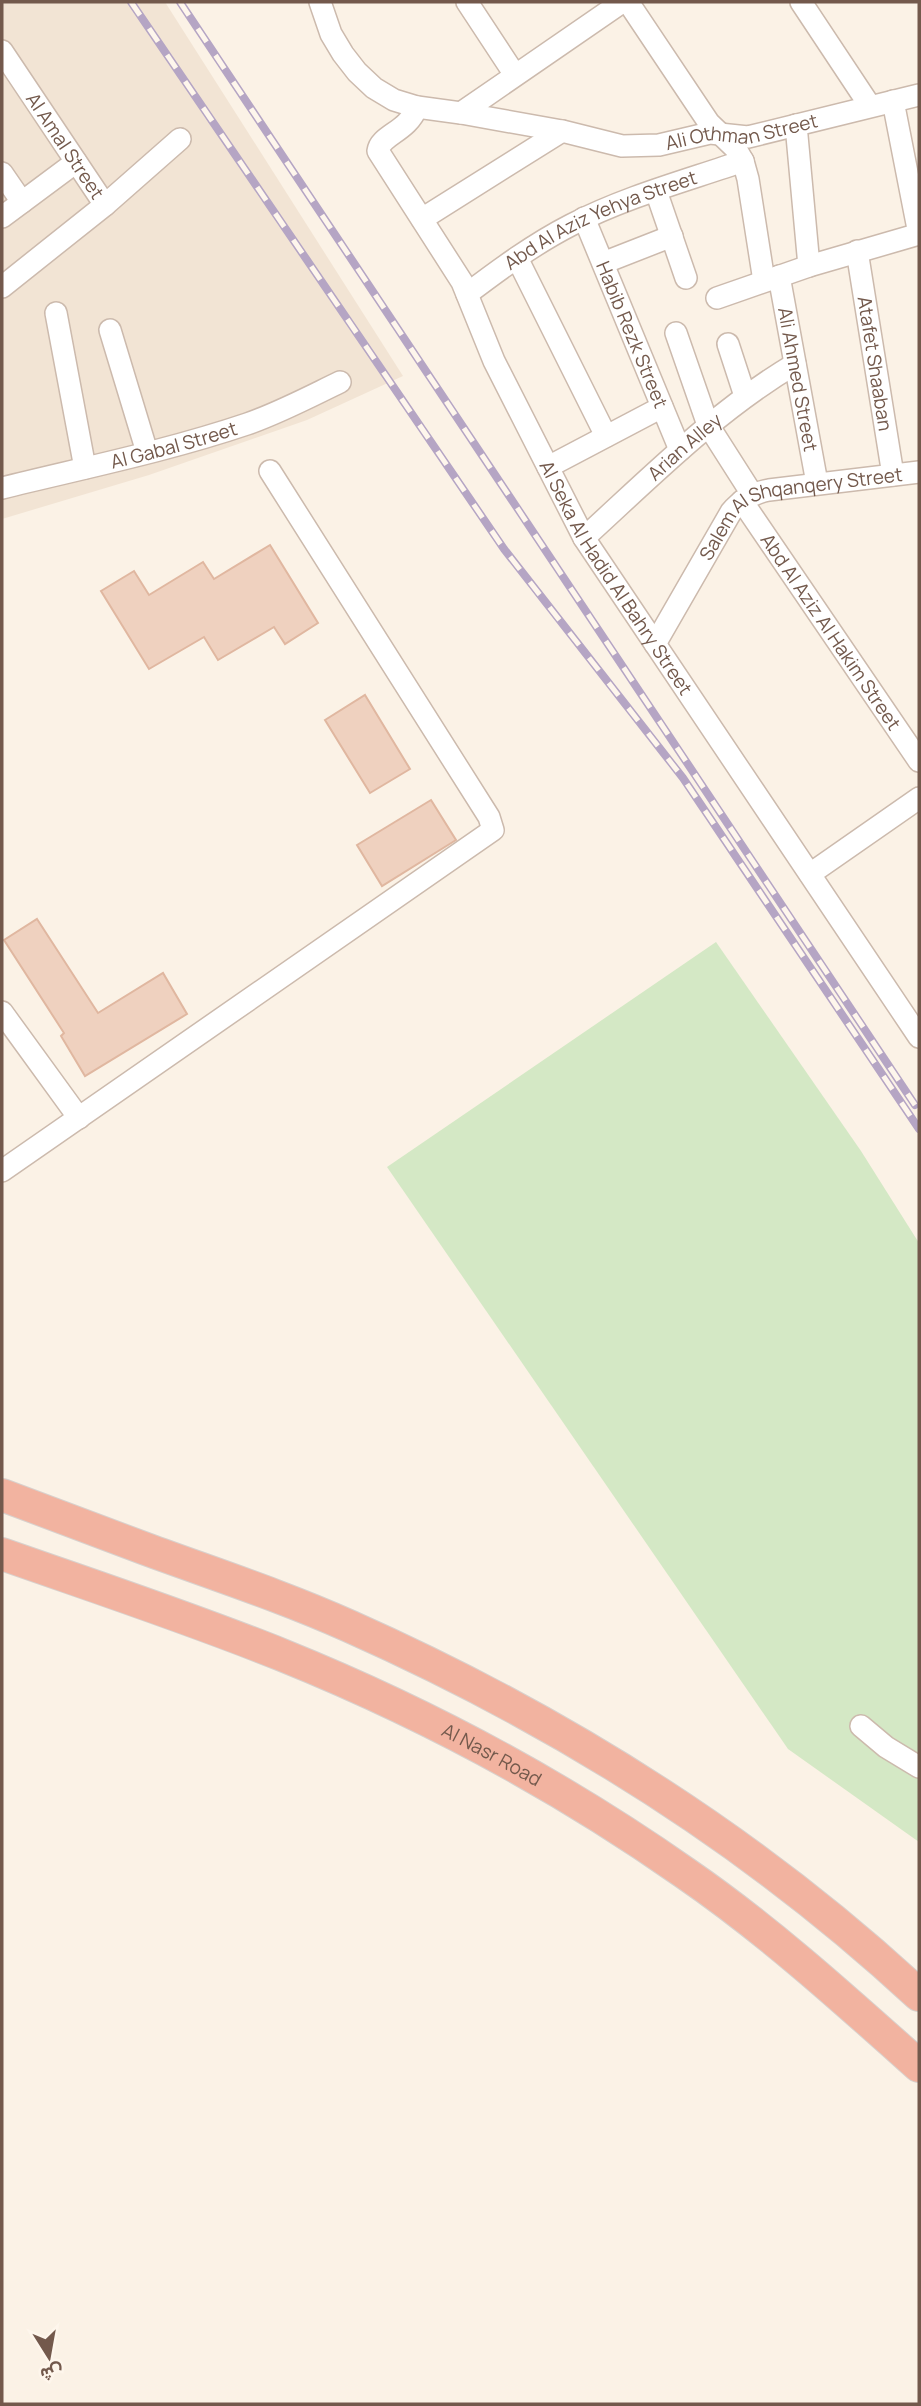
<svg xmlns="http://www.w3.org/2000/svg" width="921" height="2406" font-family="Manrope,Vazirmatn,sans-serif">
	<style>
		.residential { fill: #f2e4d4 }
		.green { fill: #d4e8c5 }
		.building { fill: #efd1bf; stroke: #e0b7a0; stroke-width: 2 }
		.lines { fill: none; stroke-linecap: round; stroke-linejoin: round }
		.minor-casing { stroke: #ccbaad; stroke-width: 24 }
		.highway-casing { stroke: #d8d1cd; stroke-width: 34 }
		.minor { stroke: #fff; stroke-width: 21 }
		.highway { stroke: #f2b3a0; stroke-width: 32 }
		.rail-casing { stroke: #b5a5c4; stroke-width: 8 }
		.rail { stroke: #fef6ec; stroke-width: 5; stroke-dasharray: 16; stroke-linecap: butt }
		.labels { text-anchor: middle; stroke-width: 5; stroke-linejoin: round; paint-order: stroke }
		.street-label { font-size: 19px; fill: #73594c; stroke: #fef6ec }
	</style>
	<rect width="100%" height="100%" fill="#fbf2e6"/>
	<!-- residential -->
	<polygon class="residential" points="2,2 165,2 403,376 307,420 149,475 2,519"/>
	<!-- green -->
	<polygon class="green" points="716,942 861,1151 919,1243 919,1842 788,1749 387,1167"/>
	<!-- building -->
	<g class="building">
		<polygon points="270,545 318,623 285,644 274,627 218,660 204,637 149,669 101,591 134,571 149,595 203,562 214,579"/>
		<polygon points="365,695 410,769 370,793 325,720"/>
		<polygon points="431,800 456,840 382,886 357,845"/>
		<polygon points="37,919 98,1013 163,973 187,1014 85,1076 61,1036 64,1033 4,940"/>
	</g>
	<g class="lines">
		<defs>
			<g id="minor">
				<path id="s1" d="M320 2 331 34 343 54 357 72 374 88 394 100 417 107 461 113 562 131 622 146 659 145 710 133 748 137 919 95"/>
				<polyline points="467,2 515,75"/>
				<polyline points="628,2 709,123 736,149 743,161 748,179 764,281"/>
				<polyline points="801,2 870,106"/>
				<path id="s2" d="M2 51 105 205"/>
				<polyline points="893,101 919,234"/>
				<path id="s3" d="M417 107C408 132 380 135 378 151L462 282 494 361 584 538 919 1037"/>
				<polyline points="461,113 622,2"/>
				<polyline points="796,125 809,266"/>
				<polyline points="2,173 22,202"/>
				<polyline points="656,191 686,278"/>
				<polyline points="2,217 76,162"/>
				<path id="s4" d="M584 218 680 450"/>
				<polyline points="422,219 562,131"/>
				<path id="s5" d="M857 251 893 475"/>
				<polyline points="517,258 606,436"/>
				<polyline points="603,263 672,236"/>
				<path id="s6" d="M779 276 817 483"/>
				<polyline points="2,287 105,205 180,139"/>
				<path id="s7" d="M467 294C500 269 534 244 571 225 625 197 685 181 743 161"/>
				<polyline points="717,298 809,266 919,234"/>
				<polyline points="56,313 85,468"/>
				<polyline points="110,330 147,452"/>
				<polyline points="676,333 708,425 752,494"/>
				<polyline points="728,344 745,396"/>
				<polyline points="548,467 662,407"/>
				<path id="s8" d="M2 488C83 468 167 451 247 424 279 413 309 397 340 382"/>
				<path id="s9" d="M742 501 919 761"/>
				<path id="s10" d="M584 538C652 476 716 411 795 364"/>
				<path id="s11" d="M655 644 731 512C741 500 753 493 769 490L919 472"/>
				<polyline points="810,874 919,798"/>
				<polyline points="2,1012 79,1118"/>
				<polyline points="2,1171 493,830 489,817 270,471"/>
				<polyline points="861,1726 886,1747 919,1767"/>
			</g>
			<g id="highway">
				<path d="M2 1495C50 1513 98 1531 146 1549 214 1574 282 1596 349 1626 558 1719 751 1839 919 1995"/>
				<path id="s12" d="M2 1554C96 1587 190 1618 282 1655 423 1712 561 1786 685 1873 768 1930 844 1999 919 2066"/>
			</g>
		</defs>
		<!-- minor casing -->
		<use href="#minor" class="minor-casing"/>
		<!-- highway casing -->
		<use href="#highway" class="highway-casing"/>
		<!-- minor -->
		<use href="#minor" class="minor"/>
		<!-- highway -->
		<use href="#highway" class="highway"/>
		<defs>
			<g id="rail">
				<polyline points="131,2 504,549 683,778 919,1129"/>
				<polyline points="180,2 915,1105"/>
			</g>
		</defs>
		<!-- rail casing -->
		<use href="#rail" class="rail-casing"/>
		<!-- rail -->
		<use href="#rail" class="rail"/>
	</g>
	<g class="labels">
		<!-- street labels -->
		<g class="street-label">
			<text dy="7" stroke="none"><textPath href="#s1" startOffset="481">Ali Othman Street</textPath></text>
			<text dy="7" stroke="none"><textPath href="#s2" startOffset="114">Al Amal Street</textPath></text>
			<text dy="7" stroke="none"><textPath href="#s7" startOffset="154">Abd Al Aziz Yehya Street</textPath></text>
			<text dy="7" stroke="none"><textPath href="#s4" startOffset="126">Habib Rezk Street</textPath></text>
			<text dy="7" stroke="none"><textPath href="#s5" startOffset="114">Atafet Shaaban</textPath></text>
			<text dy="7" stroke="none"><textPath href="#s6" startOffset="105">Ali Ahmed Street</textPath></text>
			<text dy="7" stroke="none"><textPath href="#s8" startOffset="177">Al Gabal Street</textPath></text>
			<text dy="7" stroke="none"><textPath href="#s10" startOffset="136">Arian Alley</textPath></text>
			<text dy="7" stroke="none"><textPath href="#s11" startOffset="215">Salem Al Shqanqery Street</textPath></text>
			<text dy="7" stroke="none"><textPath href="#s3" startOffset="550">Al Seka Al Hadid Al Bahry Street</textPath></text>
			<text dy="7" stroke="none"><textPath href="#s9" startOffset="158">Abd Al Aziz Al Hakim Street</textPath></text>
			<text dy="7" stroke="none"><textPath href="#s12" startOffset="530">Al Nasr Road</textPath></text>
		</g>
	</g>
	<!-- border -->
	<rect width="921" height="2406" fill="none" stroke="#73594c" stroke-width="7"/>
	<!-- north arrow -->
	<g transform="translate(49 2357) rotate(169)" stroke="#fef6ec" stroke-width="5" paint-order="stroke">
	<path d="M0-5L12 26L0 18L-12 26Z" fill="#73594c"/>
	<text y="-10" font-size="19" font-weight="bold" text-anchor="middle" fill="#73594c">ش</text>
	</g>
</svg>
